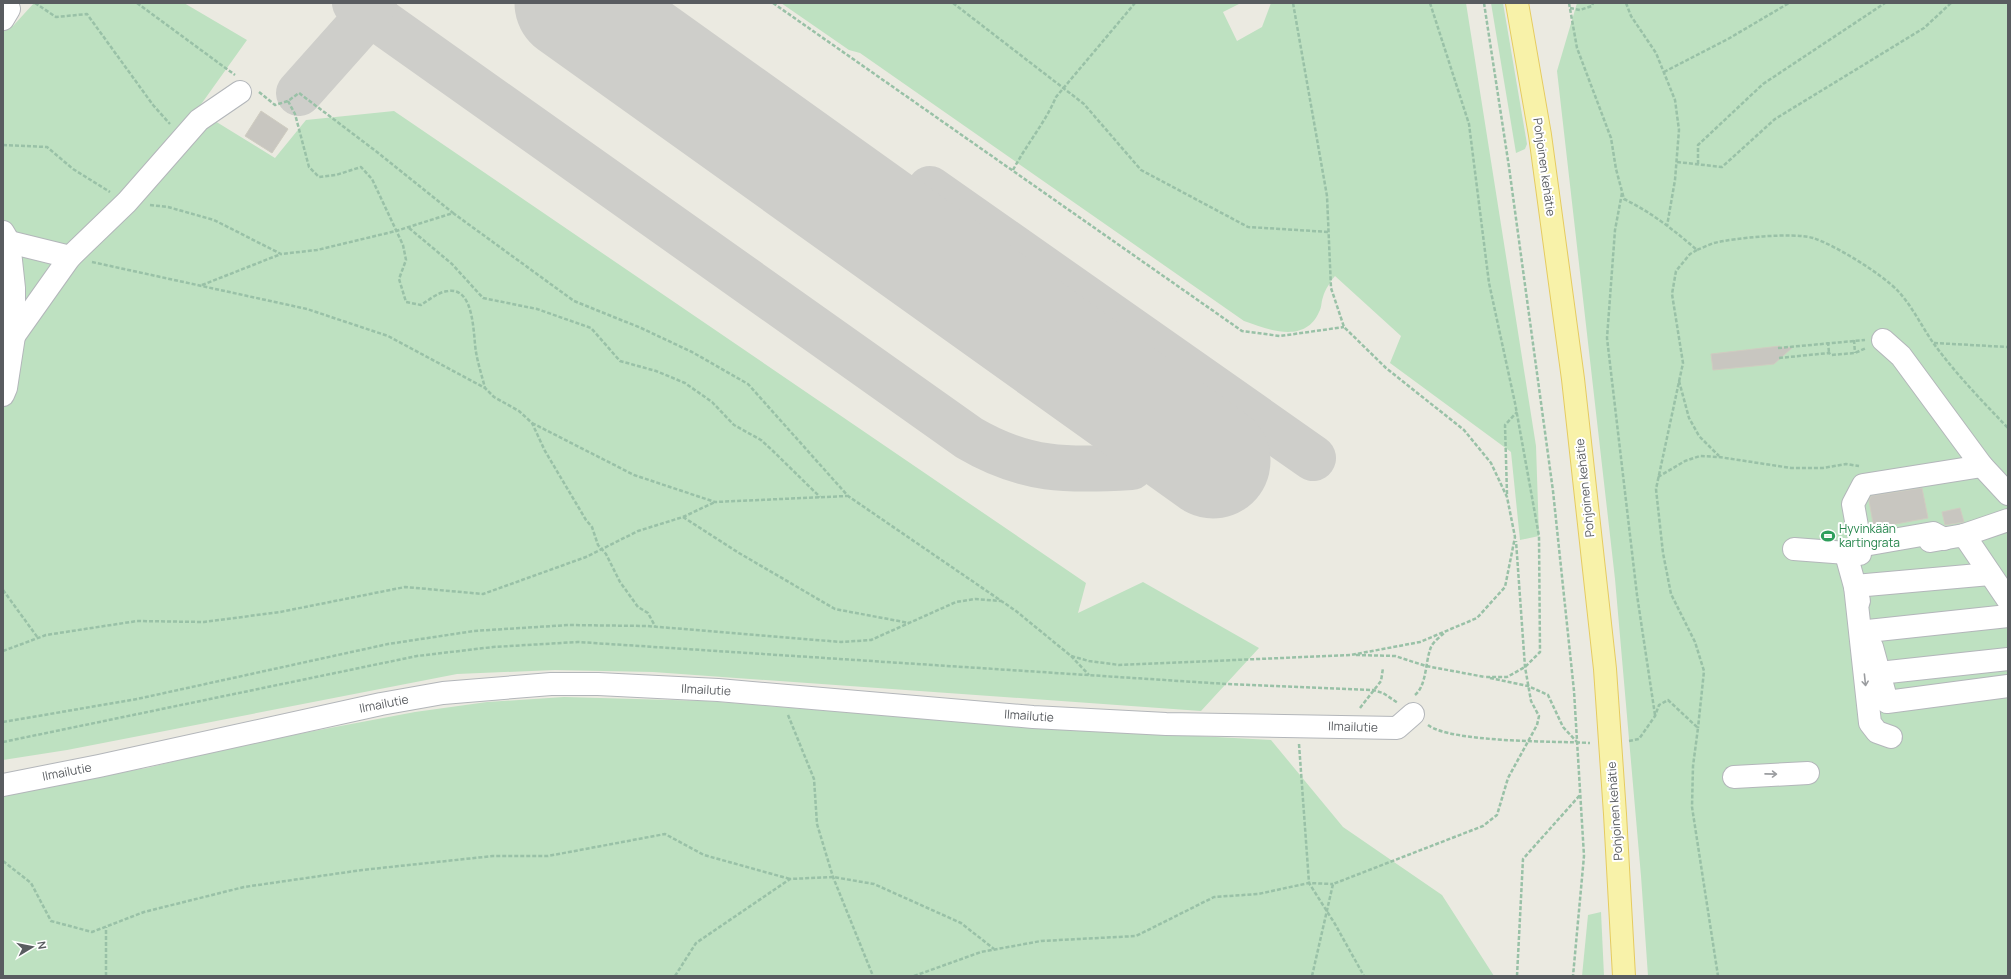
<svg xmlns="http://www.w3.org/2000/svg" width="2011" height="979" font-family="Manrope,sans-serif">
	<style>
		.green { fill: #bee1c1 }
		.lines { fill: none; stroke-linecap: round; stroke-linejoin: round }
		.taxiway { stroke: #cececa; stroke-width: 46 }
		.runway { stroke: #cececa; stroke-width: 115 }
		.building { fill: #c8c6c0; stroke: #cfccc0 }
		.minor-casing { stroke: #b3b6ba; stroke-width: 24 }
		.major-casing { stroke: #e5cb60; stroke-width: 24 }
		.path { stroke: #99c1a7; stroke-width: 2.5; stroke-dasharray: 4 2; stroke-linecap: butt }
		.minor { stroke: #fff; stroke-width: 22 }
		.major { stroke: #f8f2a9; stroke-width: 22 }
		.oneway { stroke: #9b9da0 }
		.labels { text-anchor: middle; stroke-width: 4; stroke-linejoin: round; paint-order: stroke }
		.street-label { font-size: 12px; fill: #595c60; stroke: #fff }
		.leisure-label { font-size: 12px; fill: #27864d; stroke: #fff; text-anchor: start }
	</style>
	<rect width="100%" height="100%" fill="#ebeae1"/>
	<!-- green -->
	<g class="green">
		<polygon points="34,3 184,3 247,40 197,110 275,158 306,120 394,111 1086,583 1078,613 1143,582 1259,648 1201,711 653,672 555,670 457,674 67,750 3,760 3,20 13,26"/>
		<path d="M781 3H1241L1223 12 1237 41 1262 27 1271 3H1466L1536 446 1539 536 1520 540 1511 452 1390 363 1401 336 1335 276C1330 282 1325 290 1323 297 1321 302 1322 307 1319 312 1305 344 1269 330 1244 321L860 53 849 50Z"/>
		<polygon points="1491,3 1503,3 1527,144 1525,149 1516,153"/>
		<polygon points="1577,3 2008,3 2008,976 1648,976 1641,876 1615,579 1557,71"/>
		<polygon points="564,697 707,701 1032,727 1271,740 1343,827 1442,895 1494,976 3,976 3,790 147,768 244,744 415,712 487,702"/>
		<polygon points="1601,912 1604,976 1582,976 1588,915"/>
	</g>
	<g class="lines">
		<!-- taxiway -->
		<g class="taxiway">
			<path d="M355 3 969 438C1025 471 1068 471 1131 467L1164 426"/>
			<polyline points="299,93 356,29 374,3"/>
			<polyline points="930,189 1313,458"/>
		</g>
		<!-- runway -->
		<polyline class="runway" points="572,3 1213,461"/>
	</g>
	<!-- building -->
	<g class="building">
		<polygon points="261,111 288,129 272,153 245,136"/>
		<polygon points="1780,346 1780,348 1793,347 1774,364 1713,370 1711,354"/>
		<polygon points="1922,488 1928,518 1874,528 1869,501 1871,496"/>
		<polygon points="1960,508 1964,522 1945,525 1942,512"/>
	</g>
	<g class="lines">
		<defs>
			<g id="minor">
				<polyline points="3,19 9,9 7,3"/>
				<polyline points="3,232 9,242 14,288 14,336 6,388 3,395"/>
				<polyline points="9,242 70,257"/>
				<polyline points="14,336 70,257 127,202 199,120 240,92"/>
				<polyline points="1883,340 1901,356 1982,466 2008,494"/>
				<polyline points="1964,535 2008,520"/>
				<polyline points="1944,539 1933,533 1870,544 1858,532 1853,504 1863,485 1982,466"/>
				<polyline points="1930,541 1964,535 2008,600"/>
				<polyline points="1794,549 1860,554"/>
				<polyline points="1846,554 1859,601"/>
				<polyline points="1868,631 2008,616"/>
				<polyline points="1872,647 1887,702 2008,686"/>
				<polyline points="1879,673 2008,659"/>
				<polyline points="1891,737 1877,732 1870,723 1855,586 1990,574"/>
				<polyline points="1734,777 1808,773"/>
				<polyline points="3,785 99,766 381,704 443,693 551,684 598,684 718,690 1033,717 1166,724 1397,728 1413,714"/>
			</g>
			<polyline id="major" points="1517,3 1540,135 1573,379 1605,669 1615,814 1624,976"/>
		</defs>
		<!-- minor casing -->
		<use href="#minor" class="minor-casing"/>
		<!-- major casing -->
		<use href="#major" class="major-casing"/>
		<!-- path -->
		<g class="path">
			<polyline points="35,3 56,17 87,14 153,105 170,124"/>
			<polyline points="137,3 235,75"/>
			<polyline points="773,3 1242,331 1280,336 1344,327"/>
			<polyline points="953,3 1084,104 1141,170 1248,227 1329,232"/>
			<polyline points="1430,3 1469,124 1489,283 1515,403 1539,536 1540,652 1525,667 1507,677 1484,677"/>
			<polyline points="1484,3 1509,167 1553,491 1574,691 1584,856 1573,976"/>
			<path d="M1569 3 1577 48 1611 138 1616 169 1624 199C1651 212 1675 231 1697 250 1702 248 1708 245 1714 243 1734 238 1793 232 1813 238 1835 245 1882 274 1898 291 1912 306 1922 327 1934 344 1956 374 1982 401 2008 428"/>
			<polyline points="1626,3 1631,16 1656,53 1675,100 1679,130 1675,180 1667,226"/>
			<polyline points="1570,8 1580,10 1592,6 1593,3"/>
			<polyline points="1664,72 1728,39 1789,3"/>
			<polyline points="259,92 275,105 288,101 299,93 377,152 453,213"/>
			<path d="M288 101 295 114 309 167 319 177 336 175 361 167 372 179 403 245 406 260 399 279 406 302 421 305C429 300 438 292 448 291 475 287 473 335 476 352 478 364 482 376 485 388"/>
			<polyline points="3,145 47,147 73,169 110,192"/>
			<polyline points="1677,162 1722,167 1775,119 1924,28 1951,3"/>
			<polyline points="1698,164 1698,145 1763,84 1885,3"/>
			<path d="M1013 170C1026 145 1045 123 1056 97L1135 3"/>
			<polyline points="1622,193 1615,230 1607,338 1637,595 1655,715"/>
			<polyline points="150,205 168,207 214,220 281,254 317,250 396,231 453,213 574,301 641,328 692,352 748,384 848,496 1016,611 1071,656 1089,661 1119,665 1351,655 1420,642 1477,618 1505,587 1515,537 1507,497 1491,463 1464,430 1386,368 1344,327 1331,288 1327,196 1293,3"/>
			<polyline points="409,228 452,264 483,298 537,309 591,328 620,361 656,371 685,383 712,402 734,425 761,440 773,451 820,497"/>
			<polyline points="1697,250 1690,254 1676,271 1672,294 1683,363 1656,489 1663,553 1671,594 1695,642 1704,671 1698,728"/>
			<polyline points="92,262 307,309 388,336 485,388 494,397 519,411 532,423 545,451 586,520 592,527 598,545 606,554 620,582 638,607 648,613 655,626"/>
			<polyline points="202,285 281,254"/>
			<polyline points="1854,340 1855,353"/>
			<polyline points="1828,342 1829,353"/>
			<polyline points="1934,343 2008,347"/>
			<polyline points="1778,348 1865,340"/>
			<polyline points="1779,358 1829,353 1831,355 1855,353 1866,348"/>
			<polyline points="1679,381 1689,418 1699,436 1719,456"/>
			<polyline points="532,423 634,475 715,502 847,496"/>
			<polyline points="1658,477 1685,461 1700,456 1719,457 1791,468 1823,468 1846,464 1859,466"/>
			<polyline points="1507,494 1505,425 1517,412"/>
			<polyline points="683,517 739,553 835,609 909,623"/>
			<polyline points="3,590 38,638"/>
			<polyline points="3,651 46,635 137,621 204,622 280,612 405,587 483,594 586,557 638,531 683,517 715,502"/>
			<polyline points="1356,655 1395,656 1426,666 1485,677"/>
			<polyline points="1071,656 1089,675"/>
			<polyline points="1490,678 1528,686 1548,695 1563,727 1577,742"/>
			<path d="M1415 695C1427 685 1425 662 1431 647 1433 642 1440 637 1444 633"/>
			<polyline points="1360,708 1381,681 1383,668"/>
			<polyline points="788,715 814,779 817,824 833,877 873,976"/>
			<polyline points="3,722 137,699 388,644 474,631 568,625 647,626 841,642 871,640 956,602 975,599 1001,601"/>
			<path d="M1428 725C1452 743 1557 741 1590 743"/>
			<polyline points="1629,741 1639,739 1655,716 1659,705 1668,700 1698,728 1693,766 1692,807 1718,976"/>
			<polyline points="3,742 417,656 493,647 578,642 1226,684 1373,690 1383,693 1398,703"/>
			<polyline points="1299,744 1309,883 1335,924 1364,976"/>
			<polyline points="3,861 31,883 51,921 92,932 144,912 244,887 362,870 493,856 548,856 665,834 704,855 790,879"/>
			<polyline points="106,976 106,927"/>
			<polyline points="675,976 696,943 790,879 833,877 874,884 961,923 994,949"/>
			<polyline points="914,976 981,952 1041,941 1136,936 1214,897 1258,894 1309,883 1333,884"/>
			<polyline points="1312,976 1333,884 1483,826 1497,815 1508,778 1537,725 1539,716 1531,701 1525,667 1516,541"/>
			<polyline points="1517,976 1523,859 1580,795"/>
		</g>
		<!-- minor -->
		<use href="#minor" class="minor"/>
		<!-- major -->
		<use href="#major" class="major"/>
	</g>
	<!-- one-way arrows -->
	<defs><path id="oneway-shaft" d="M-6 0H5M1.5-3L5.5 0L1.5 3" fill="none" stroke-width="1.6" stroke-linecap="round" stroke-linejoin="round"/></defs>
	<g class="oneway">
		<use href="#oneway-shaft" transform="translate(1865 680) rotate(84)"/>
		<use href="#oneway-shaft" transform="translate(1771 774) rotate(1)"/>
	</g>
	<!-- icons -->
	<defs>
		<symbol id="stadium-bare" viewBox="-9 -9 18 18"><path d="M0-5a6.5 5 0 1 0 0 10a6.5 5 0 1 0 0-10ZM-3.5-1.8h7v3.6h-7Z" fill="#2e9e5b" stroke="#fff" stroke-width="2.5" paint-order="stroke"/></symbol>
	</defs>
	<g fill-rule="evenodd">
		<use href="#stadium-bare" x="1818" y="526" width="20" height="20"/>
	</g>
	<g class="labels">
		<!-- street labels -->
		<g class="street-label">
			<text transform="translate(1544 167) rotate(82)" y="4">Pohjoinen kehätie</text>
			<text transform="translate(1585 488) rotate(-96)" y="4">Pohjoinen kehätie</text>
			<text transform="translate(706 690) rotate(3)" y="4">Ilmailutie</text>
			<text transform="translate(384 704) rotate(-11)" y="4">Ilmailutie</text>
			<text transform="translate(1029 716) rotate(4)" y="4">Ilmailutie</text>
			<text transform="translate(1353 727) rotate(2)" y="4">Ilmailutie</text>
			<text transform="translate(67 772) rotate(-11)" y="4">Ilmailutie</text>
			<text transform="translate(1615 811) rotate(-94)" y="4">Pohjoinen kehätie</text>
		</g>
		<!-- leisure labels -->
		<g class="leisure-label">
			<text x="1839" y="533">Hyvinkään<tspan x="1839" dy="14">kartingrata</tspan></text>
		</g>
	</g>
	<!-- border -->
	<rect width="2011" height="979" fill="none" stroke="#595c60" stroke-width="8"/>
	<!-- north arrow -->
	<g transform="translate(32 947) rotate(80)" stroke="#ffffff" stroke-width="3" paint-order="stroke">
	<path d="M0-3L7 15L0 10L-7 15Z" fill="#595c60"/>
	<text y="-6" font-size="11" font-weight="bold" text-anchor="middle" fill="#595c60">N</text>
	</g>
</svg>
